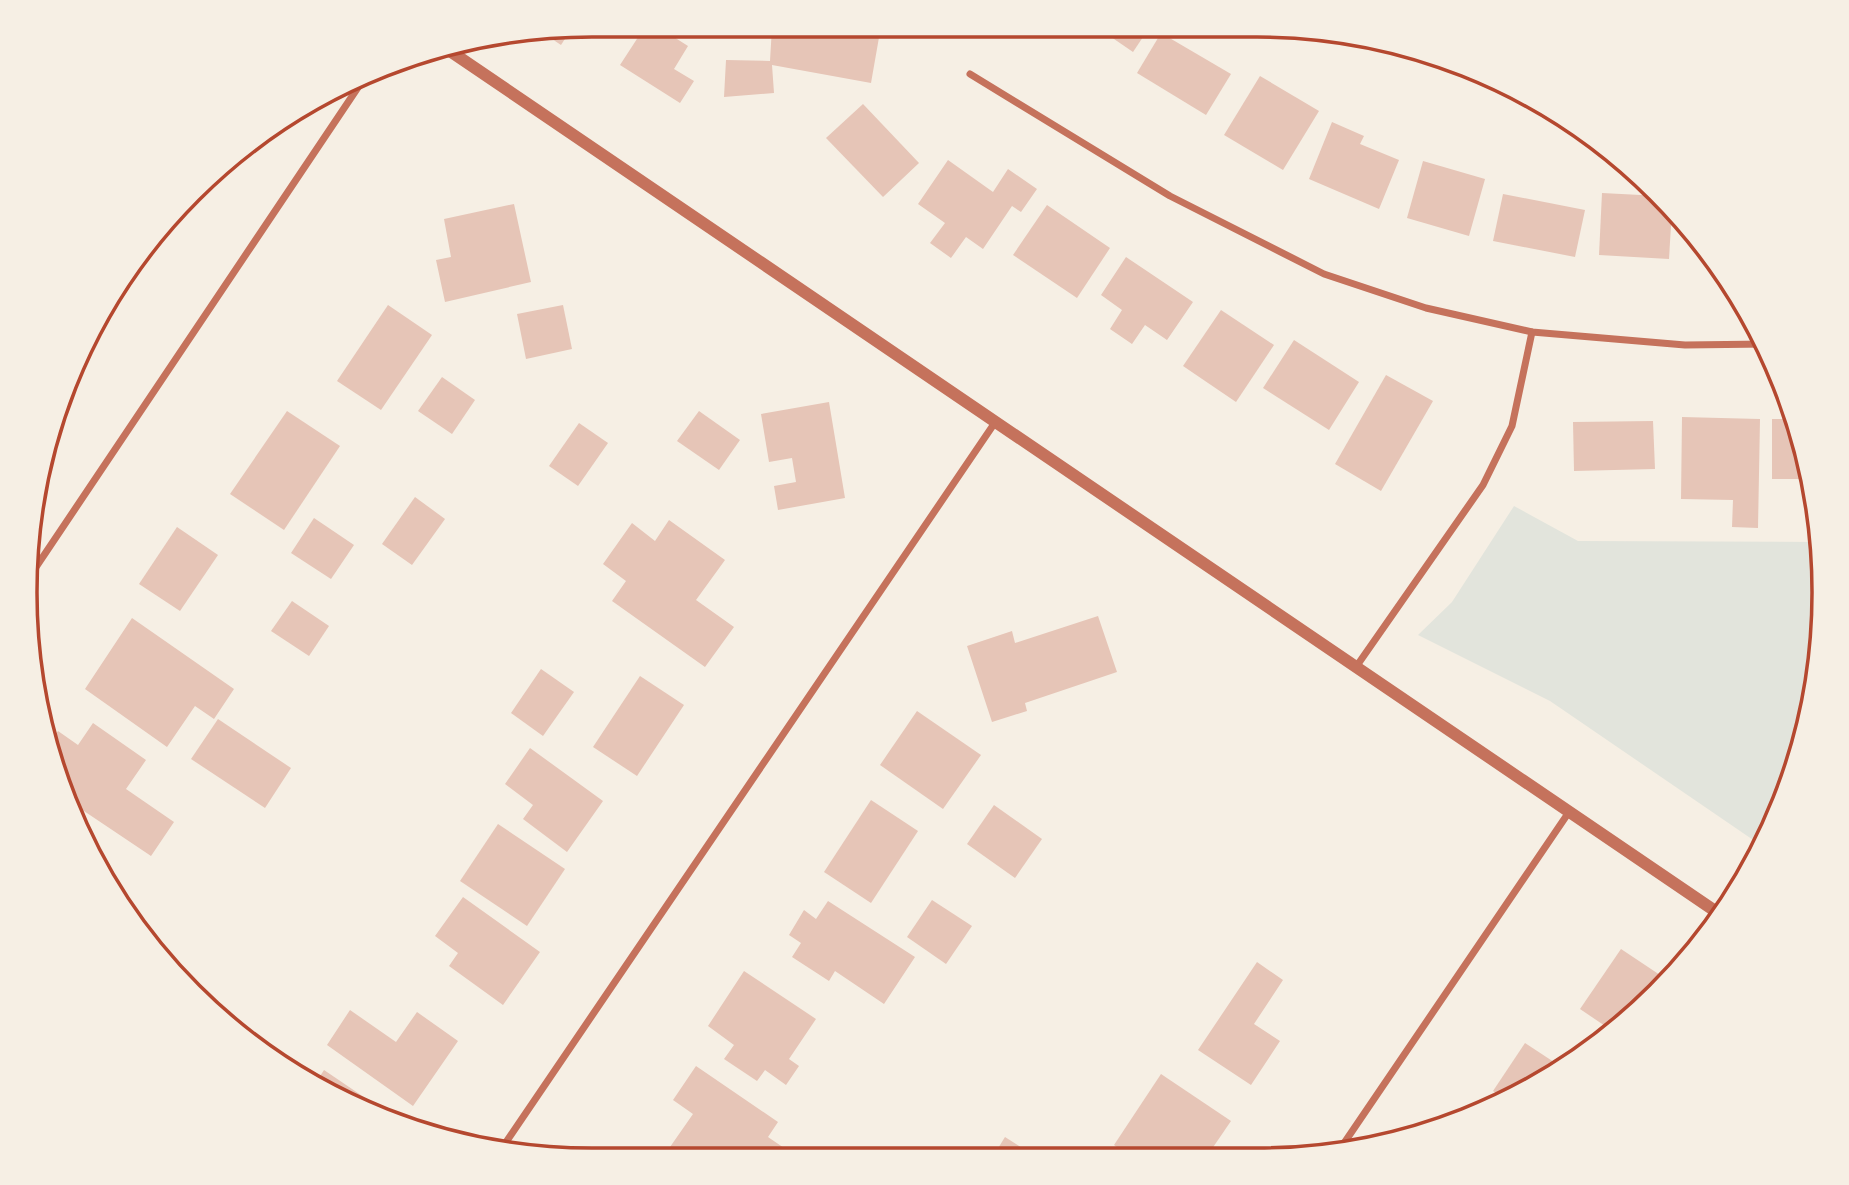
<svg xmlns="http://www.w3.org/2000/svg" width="1849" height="1185" font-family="Raleway,sans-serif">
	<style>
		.green { fill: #e2e4dc }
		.building { fill: #e6c5b7 }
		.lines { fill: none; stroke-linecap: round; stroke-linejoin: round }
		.minor { stroke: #c5725c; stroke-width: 7 }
		.tertiary { stroke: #c5725c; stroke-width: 12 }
		.rim { fill: none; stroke: #b5482f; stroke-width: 3.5 }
	</style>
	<rect width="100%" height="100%" fill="#f6efe4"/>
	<!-- green -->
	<polygon class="green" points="1514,506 1578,541 1821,542 1823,555 1820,666 1794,775 1762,846 1550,701 1418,635 1452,602"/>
	<!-- building -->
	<g class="building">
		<polygon points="646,25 655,25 688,46 674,69 694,81 680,103 620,65"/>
		<polygon points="793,26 881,26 871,83 772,65 774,93 724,97 726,60 770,61 772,27 792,31"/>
		<polygon points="572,28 561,45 543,33"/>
		<polygon points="1098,28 1149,28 1133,52"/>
		<polygon points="1161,33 1231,74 1206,115 1137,73"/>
		<polygon points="1260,76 1319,111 1283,170 1224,135"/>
		<polygon points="863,104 919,163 883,197 826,138"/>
		<polygon points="1332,122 1364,136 1360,144 1399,160 1379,209 1309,179"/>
		<polygon points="948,160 993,192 1008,169 1037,189 1021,212 1012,206 983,249 966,237 951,258 930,243 945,223 918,204"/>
		<polygon points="1423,161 1485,179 1469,236 1407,218"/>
		<polygon points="1602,193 1660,196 1672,209 1669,259 1599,255"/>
		<polygon points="1503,194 1585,210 1575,257 1493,241"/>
		<polygon points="514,204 531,282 445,302 436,260 451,257 444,219"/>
		<polygon points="1047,205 1110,248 1077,298 1013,255"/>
		<polygon points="1703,242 1707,246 1719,265 1704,266"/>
		<polygon points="1126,257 1193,302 1167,340 1145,325 1132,344 1110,329 1122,310 1101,295"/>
		<polygon points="388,305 432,335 381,410 337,381"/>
		<polygon points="563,305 572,349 526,359 517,314"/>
		<polygon points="1221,310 1274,345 1236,402 1183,366"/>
		<polygon points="1294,340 1359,382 1329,430 1263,388"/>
		<polygon points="1386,375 1433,401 1381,491 1335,464"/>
		<polygon points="442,377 475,400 452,434 418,411"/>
		<polygon points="829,402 845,498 778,510 774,486 796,482 792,458 769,462 761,414"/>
		<polygon points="287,411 340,446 284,530 230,494"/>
		<polygon points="699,411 740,440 719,470 677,441"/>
		<polygon points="1682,417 1760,419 1758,528 1732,527 1733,500 1681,499"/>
		<polygon points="1772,419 1795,419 1805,445 1809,467 1806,467 1806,479 1772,479"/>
		<polygon points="1653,421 1655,469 1574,471 1573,422"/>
		<polygon points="579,423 608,443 578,486 549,466"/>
		<polygon points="415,497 445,519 412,565 382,544"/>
		<polygon points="314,518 354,545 331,579 291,553"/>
		<polygon points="669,520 725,560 696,600 734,627 705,667 612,601 626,581 603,564 632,523 655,541"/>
		<polygon points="177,527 218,555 180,611 139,584"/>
		<polygon points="292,601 329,626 309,656 271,631"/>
		<polygon points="1098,616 1117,672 1025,703 1027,711 992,722 967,646 1012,631 1015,643"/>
		<polygon points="132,618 234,689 214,719 195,706 167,747 85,689"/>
		<polygon points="541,669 574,692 543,736 511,713"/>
		<polygon points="640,676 684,705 637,776 593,747"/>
		<polygon points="917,711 981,755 943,809 880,765"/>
		<polygon points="218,719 291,768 265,808 191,759"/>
		<polygon points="93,723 146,760 126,789 174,822 151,856 72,803 47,747 58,731 78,745"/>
		<polygon points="530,748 603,801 567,852 523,819 533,805 505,784"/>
		<polygon points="871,800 918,831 871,903 824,872"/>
		<polygon points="994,805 1042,839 1015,878 967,844"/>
		<polygon points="498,824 565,869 527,926 460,881"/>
		<polygon points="463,897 540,952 503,1005 449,966 458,953 435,936"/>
		<polygon points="932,900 972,926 946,964 907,937"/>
		<polygon points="828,901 915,957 884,1004 835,971 829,981 792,957 801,943 789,935 804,910 816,919"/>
		<polygon points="1621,949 1663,977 1644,1004 1614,1032 1580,1009"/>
		<polygon points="1257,962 1283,980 1254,1024 1280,1041 1251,1085 1198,1050"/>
		<polygon points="744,971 816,1019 789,1059 799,1066 786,1085 765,1070 757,1081 724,1059 734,1045 708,1026"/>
		<polygon points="350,1010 396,1042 417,1012 458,1041 413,1106 327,1045"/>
		<polygon points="1525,1043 1563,1068 1508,1101 1493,1091"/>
		<polygon points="696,1066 778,1122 768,1137 787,1150 783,1157 684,1156 670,1147 693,1114 673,1100"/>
		<polygon points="324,1070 405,1125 375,1117 317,1081"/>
		<polygon points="1161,1074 1231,1121 1205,1159 1134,1159 1114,1145"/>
		<polygon points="1005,1137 1038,1158 992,1158"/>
	</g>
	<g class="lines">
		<!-- minor -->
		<g class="minor">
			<polyline points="970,74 1170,196 1324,274 1426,308 1532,332 1685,345 1767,344"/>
			<polyline points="26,582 365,77"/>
			<polyline points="1356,667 1483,485 1512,426 1532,332"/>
			<polyline points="500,1151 996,421"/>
			<polyline points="1338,1152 1569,812"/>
		</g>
		<!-- tertiary -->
		<polyline class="tertiary" points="447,49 1721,915"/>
	</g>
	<!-- crop -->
	<path d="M0 0H1849V1185H0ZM592 37H1257A555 555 0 0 1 1812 592V593A555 555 0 0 1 1257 1148H592A555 555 0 0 1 37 593V592A555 555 0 0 1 592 37Z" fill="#f6efe4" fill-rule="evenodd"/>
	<path class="rim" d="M592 37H1257A555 555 0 0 1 1812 592V593A555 555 0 0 1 1257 1148H592A555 555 0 0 1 37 593V592A555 555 0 0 1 592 37Z"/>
</svg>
